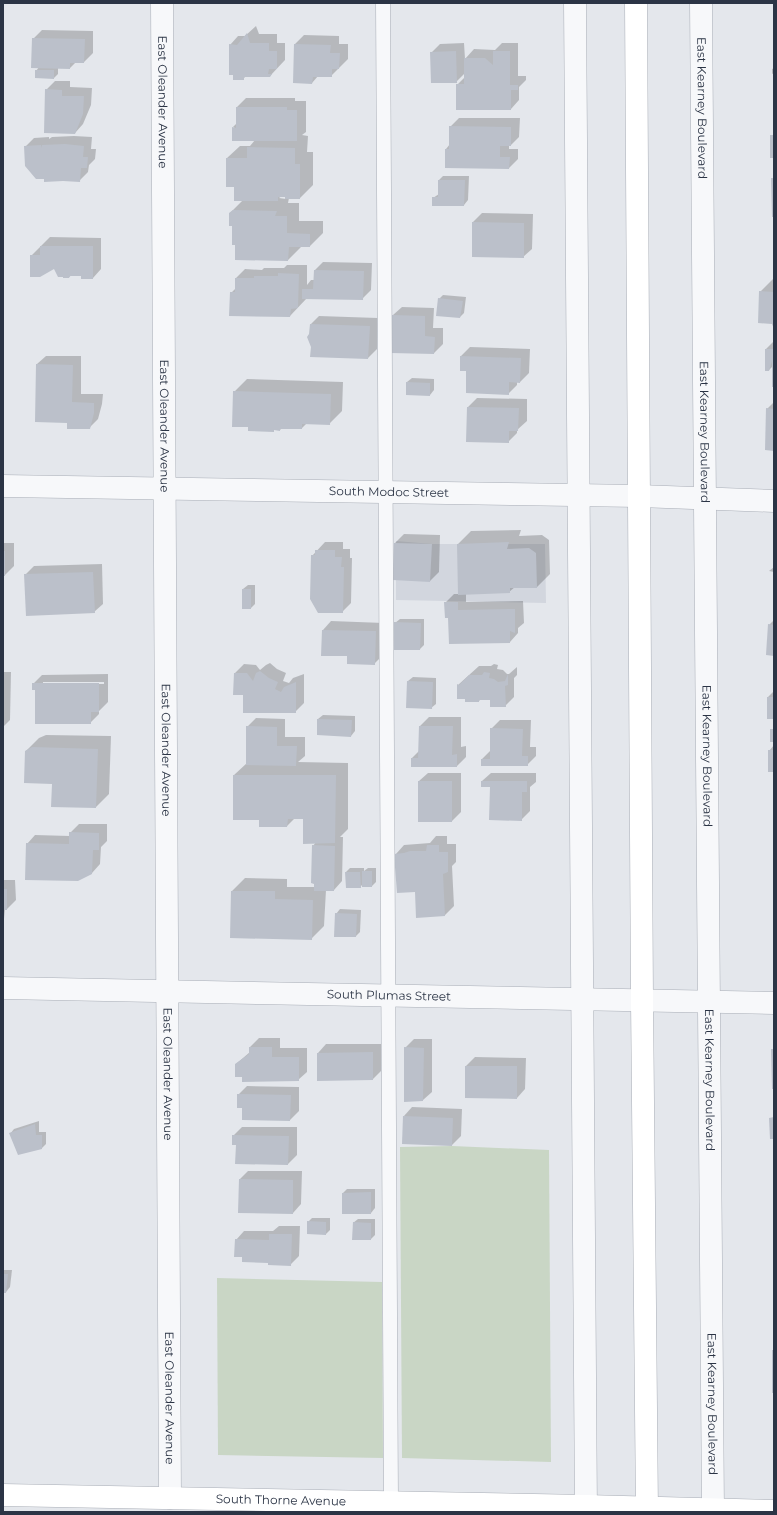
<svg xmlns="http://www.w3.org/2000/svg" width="777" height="1515" font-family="Montserrat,sans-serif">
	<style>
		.built { fill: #d2d6de }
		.green { fill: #c9d6c5 }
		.shadow { fill: #0003; fill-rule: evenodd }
		.building { fill: #bbc0ca }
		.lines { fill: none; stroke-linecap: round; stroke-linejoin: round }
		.service-casing { stroke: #a9aeb7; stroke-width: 15 }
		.minor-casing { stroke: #a9aeb7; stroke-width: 23 }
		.secondary-casing { stroke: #a9aeb7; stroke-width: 23 }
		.service { stroke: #f7f8fa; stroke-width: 14 }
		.minor { stroke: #f7f8fa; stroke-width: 22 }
		.secondary { stroke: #fff; stroke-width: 22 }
		.labels { text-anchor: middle; stroke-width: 3; stroke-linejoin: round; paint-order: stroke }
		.street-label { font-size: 12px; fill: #2b3445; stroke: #f4f6f9 }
	</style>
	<rect width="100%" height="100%" fill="#e4e7ec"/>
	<!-- built -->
	<polygon class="built" points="396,541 432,544 545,544 546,603 396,600"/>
	<!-- green -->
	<g class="green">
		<polygon points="452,1146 549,1150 551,1462 402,1458 400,1147"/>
		<polygon points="217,1278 382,1282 383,1458 218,1455"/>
	</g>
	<!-- shadow -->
	<g class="shadow">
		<polygon points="256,26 259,34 277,34 277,43 285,43 285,60 270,76 246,76 243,79 230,45 238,36 245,36"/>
		<polygon points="42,30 93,31 93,53 84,62 76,62 70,68 58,68 58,74 54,78 36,71 39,67 33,39"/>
		<polygon points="304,35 339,36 339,44 348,44 348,59 331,76 318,76 312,83 294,82 295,44"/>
		<polygon points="464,43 465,59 474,49 495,50 502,43 518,43 518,76 526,76 526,80 519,87 519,100 511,109 457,85 465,77 465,73 456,82 431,53 440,44"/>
		<polygon points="774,68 774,73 772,74 772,69"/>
		<polygon points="55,81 70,81 70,87 92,88 91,105 83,124 75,133 46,90"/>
		<path d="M246 98H295V101H306V132L302 135 308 136 307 152H313V185L300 198H289L288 203H299V221H323V233L310 246 301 247 288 260 236 244 233 225 230 213 243 200 235 186 227 158 240 146H250L255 140 233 127 237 123V107ZM282 196H286V199L279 198Z"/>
		<polygon points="459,118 520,118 519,137 511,145 509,145 509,149 518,149 518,159 509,168 446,149 450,144 450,127"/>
		<polygon points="74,136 92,137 91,149 96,149 95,159 89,165 88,172 79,181 45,178 25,147 34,138 49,137 49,139 52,137"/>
		<polygon points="443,176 469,176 468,200 464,205 433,198 439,194 439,180"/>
		<polygon points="482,213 533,214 532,249 523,257 473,222"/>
		<polygon points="50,237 101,238 101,269 93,278 82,275 72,275 69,277 31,256"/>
		<polygon points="774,239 774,270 773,240"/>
		<polygon points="323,262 372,263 371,290 362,299 307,298 290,316 231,293 236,288 236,278 245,269 262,270 264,268 284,268 287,265 307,265 307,285 311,280 314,280 315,270"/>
		<polygon points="773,279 774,279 774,327 760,292"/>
		<polygon points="443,295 466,297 464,313 460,317 439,299"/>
		<polygon points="402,307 434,308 433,328 443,328 443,344 434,353 393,315"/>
		<polygon points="319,316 378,318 377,349 368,358 312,346 311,324"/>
		<polygon points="774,341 774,386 773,366 769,370 766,349"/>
		<polygon points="470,347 530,349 529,373 520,382 517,382 517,385 508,394 467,370 461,370 461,356"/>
		<polygon points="46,356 81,356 81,394 103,394 102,404 98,419 89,428 68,422 37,364"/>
		<polygon points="412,378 434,379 434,390 430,395 407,382"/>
		<polygon points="247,379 343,382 342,411 329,424 307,423 302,428 282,428 280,430 275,429 273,431 249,426 234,392"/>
		<polygon points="477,398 527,399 527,421 517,430 517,433 508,442 468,407"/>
		<polygon points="774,402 774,450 767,409"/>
		<polygon points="521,530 519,536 542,535 549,540 550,574 537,587 515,587 509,592 466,594 466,602 523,601 524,623 518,628 518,633 510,642 449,617 445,603 454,594 459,594 458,544 471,531"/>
		<polygon points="404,534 440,535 439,572 430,581 395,543"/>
		<polygon points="325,542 343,542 343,549 350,549 350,558 352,558 351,603 342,612 312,556"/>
		<polygon points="3,543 14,543 14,566 5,575 3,575"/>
		<polygon points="102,564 103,604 94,612 25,575 34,566"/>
		<polygon points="774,567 774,572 769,571"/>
		<polygon points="248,585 255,585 255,604 251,608 243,589"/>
		<polygon points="400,619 424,619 424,645 420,649 395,623"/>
		<polygon points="774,620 774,655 769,625"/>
		<polygon points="331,621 384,623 383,655 374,664 348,655 323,630"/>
		<polygon points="270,663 277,669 286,673 283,681 289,683 293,678 304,674 304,703 295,712 244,694 235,673 244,664 256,665 260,670 266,665"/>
		<polygon points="494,664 498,665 497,669 503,670 507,674 509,674 517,667 517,675 514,678 514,697 505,706 491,699 481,699 479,701 458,685 479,666 491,666"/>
		<polygon points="3,672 11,672 10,720 3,727"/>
		<path d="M108 674V702L99 711V714L90 723 36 689 33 684 42 675ZM43 682H104V684H43Z"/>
		<polygon points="413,677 436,678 436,704 431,708 408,681"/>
		<polygon points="774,691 774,718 768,697"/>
		<polygon points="323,715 355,716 355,731 351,736 318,719"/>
		<polygon points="429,717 461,717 461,747 466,746 466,757 457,766 412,766 412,758 420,750 420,726"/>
		<polygon points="256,718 285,719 285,737 305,737 305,756 298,762 348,763 348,829 340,837 343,837 342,881 334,890 326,890 324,926 311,939 232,891 245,878 287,879 287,887 315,887 313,846 316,842 304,818 295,818 287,826 260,819 234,775 247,763 247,727"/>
		<polygon points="500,720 531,720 530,747 536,747 536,756 527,765 482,759 491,750 491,729"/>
		<polygon points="46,735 111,736 109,794 96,807 53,783 26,751 39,738"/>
		<polygon points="774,745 774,771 769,751"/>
		<polygon points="428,773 461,773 461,812 452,821 419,781"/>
		<polygon points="491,773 536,773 536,782 530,787 530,811 521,820 491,786 482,781"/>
		<polygon points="79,824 107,824 107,841 101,847 100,864 92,873 27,844 35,835 70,836 70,833"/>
		<polygon points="436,836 447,836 447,844 456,844 456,862 452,866 454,906 445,915 417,916 416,891 396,854 404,845 430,843"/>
		<polygon points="350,868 364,868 364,871 368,868 376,868 376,882 372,886 363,884 360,887 346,872"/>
		<polygon points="3,880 15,880 16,900 7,909 5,909 3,929"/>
		<polygon points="340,909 361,910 360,932 356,936 336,914"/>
		<polygon points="259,1038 280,1038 280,1048 307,1048 307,1072 298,1080 243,1076 236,1064 250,1052 250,1047"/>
		<polygon points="414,1039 432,1039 432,1092 423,1100 405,1048"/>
		<polygon points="326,1044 381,1044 381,1071 373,1079 318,1053"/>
		<polygon points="475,1057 526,1058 525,1089 517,1098 466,1066"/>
		<polygon points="247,1086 299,1087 299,1111 290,1120 243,1107 238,1095"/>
		<polygon points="412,1107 462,1109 461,1136 452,1145 404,1116"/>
		<polygon points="39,1121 39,1132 46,1132 46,1144 42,1148 10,1134 14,1129"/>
		<polygon points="242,1127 297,1127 297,1155 288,1164 237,1144 233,1136"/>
		<polygon points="248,1171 302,1171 301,1204 293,1213 240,1179"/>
		<polygon points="347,1189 375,1189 375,1208 371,1213 343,1193"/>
		<polygon points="312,1218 330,1218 330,1230 326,1234 308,1222"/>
		<polygon points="358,1219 375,1219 375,1235 371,1239 353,1223"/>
		<polygon points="279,1226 300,1226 299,1256 290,1265 269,1262 243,1256 236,1240 244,1231 273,1231"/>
		<polygon points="3,1270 12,1270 10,1287 6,1292 3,1292"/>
	</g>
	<!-- building -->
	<g class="building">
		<polygon points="247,33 250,43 269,43 269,51 277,51 277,69 269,69 268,74 272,74 270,77 244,77 244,80 233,80 233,75 229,75 229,44 237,45"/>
		<polygon points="32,38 85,39 84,63 70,63 70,69 31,68"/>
		<polygon points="294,44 331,45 330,53 340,53 339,69 332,69 332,77 313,77 312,84 293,83"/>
		<polygon points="456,51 457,83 431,83 430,52"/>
		<polygon points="493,51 510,51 510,85 518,85 518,90 511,90 511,110 456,110 456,84 464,84 464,58 485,58 493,65"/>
		<polygon points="35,70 54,70 54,79 35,78"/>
		<polygon points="45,89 62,90 62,96 84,96 83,114 75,134 44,133"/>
		<polygon points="236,107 287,107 287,110 297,110 297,141 232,141 232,127 236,128"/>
		<polygon points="449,126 511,127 511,146 500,146 500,157 510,157 509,169 445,168 445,149 449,149"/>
		<rect x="770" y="135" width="4" height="23"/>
		<polygon points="65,144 84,146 83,157 88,157 87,168 81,168 80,182 63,181 44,182 44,179 36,179 25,166 24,146 41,145 42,148 42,145"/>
		<polygon points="247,147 295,148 295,164 300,164 300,199 285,199 285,197 278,197 278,201 234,201 234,187 226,187 226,158 247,158"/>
		<polygon points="771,178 774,178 774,217 772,217"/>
		<polygon points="438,180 465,180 464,206 432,206 432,197 438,197"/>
		<polygon points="233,210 277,211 275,216 287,216 287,233 310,234 310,247 289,247 288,261 235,260 235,245 232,245 232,226 229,226 229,213"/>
		<polygon points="472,222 524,223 524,258 472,257"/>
		<polygon points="40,246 93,246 93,279 81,279 81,276 70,276 69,278 63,278 63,277 58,277 54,269 40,277 30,277 30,255 40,255"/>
		<polygon points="314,270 364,271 363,300 302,299 302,289 313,289"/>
		<polygon points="278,273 299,274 298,308 291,309 290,317 229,316 230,292 235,292 235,278 254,278 254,276 278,276"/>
		<polygon points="759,291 774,292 774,329 772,324 758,323"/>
		<polygon points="438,298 463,301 460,318 436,316"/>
		<polygon points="392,315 425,316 425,336 435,337 434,354 391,353"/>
		<polygon points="310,324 370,326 368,359 310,357 311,347 307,337 309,334"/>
		<polygon points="765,349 774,349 774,387 772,387 772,361 769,371 765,371"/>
		<polygon points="460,356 521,358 520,383 509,382 509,395 466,393 466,371 460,371"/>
		<polygon points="36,364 73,365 72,402 94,403 94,413 90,429 67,429 67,423 35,422"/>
		<polygon points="406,382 430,383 430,396 406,395"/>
		<polygon points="233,391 331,394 330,425 302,424 302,429 280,429 280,431 274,430 274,432 248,431 248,427 232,427"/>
		<polygon points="467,407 519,408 518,431 509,431 509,443 466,442"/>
		<polygon points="766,408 774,409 774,451 765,450"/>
		<polygon points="509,542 507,549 529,548 536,553 537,588 510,588 510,593 458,595 457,544"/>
		<polygon points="394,543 432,544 430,582 393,580"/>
		<polygon points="315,550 335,550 335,557 342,557 341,567 344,567 343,613 318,613 310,599 311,555 315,555"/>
		<rect x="3" y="551" width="2" height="25"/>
		<polygon points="93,572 95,613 26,616 24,574"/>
		<rect x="242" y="589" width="9" height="20"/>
		<polygon points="444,602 458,602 458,610 515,609 515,633 510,631 510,643 449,644 448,618 445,618"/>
		<polygon points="394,622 421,623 420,650 394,650"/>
		<polygon points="768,624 774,625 774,656 766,655"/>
		<polygon points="322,630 376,631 375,665 347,664 347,656 321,656"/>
		<polygon points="260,671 269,678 278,682 275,689 281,692 284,687 296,682 296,713 243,713 243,695 233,695 234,673 247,673 253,681 256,673"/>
		<polygon points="484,672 490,673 489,678 494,679 498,682 505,681 508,674 508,685 505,686 506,707 490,707 490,700 479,700 479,702 465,702 465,699 457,699 457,684 459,685 469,675 482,675"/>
		<polygon points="407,681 433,682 432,709 406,708"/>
		<polygon points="32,683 99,683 99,712 91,712 91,724 35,724 35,690 32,690"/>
		<rect x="767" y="697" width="7" height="22"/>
		<polygon points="317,719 352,720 351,737 317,735"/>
		<polygon points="246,726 277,727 277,746 297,746 296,766 246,765"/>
		<polygon points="419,726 453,726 452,755 457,754 457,767 411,767 411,758 418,758"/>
		<polygon points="490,728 523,729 522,756 528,756 528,766 481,766 481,759 490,759"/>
		<rect x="770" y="729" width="4" height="13"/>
		<polygon points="32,747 98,749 96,808 51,807 52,784 24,783 25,751"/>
		<rect x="768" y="750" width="6" height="22"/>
		<polygon points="233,775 336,775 335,843 303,844 303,819 288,819 287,827 259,827 259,820 233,820"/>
		<rect x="418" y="781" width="34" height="41"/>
		<polygon points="481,781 527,781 527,792 522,792 522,821 489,820 490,787 481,787"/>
		<polygon points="69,832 99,833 99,850 93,850 92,874 78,881 25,880 26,843 69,844"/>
		<polygon points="312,845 335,846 334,891 314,891 314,884 311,883"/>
		<polygon points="427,845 439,845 439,852 448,852 448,872 443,874 445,916 416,918 415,892 397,893 394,854 404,853 410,851 426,851"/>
		<rect x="362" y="871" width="10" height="16"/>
		<polygon points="345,872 360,872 361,888 346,888"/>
		<rect x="3" y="889" width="4" height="21"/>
		<polygon points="231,891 275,891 275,899 313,900 312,940 230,938"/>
		<polygon points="335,913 357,914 356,937 334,937"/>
		<polygon points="249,1047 272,1047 272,1057 299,1057 299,1081 242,1082 242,1077 235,1077 235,1064 249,1054"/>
		<polygon points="404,1047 424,1048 423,1101 404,1102"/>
		<polygon points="771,1049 774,1049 774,1089 772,1089"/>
		<polygon points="373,1052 373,1080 317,1081 317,1053"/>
		<polygon points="465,1066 517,1066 517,1099 465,1098"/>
		<polygon points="237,1094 291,1095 290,1121 242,1120 242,1108 237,1108"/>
		<polygon points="403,1116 453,1118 452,1146 402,1144"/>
		<polygon points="774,1117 774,1139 770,1139 769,1118"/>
		<polygon points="35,1124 36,1135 42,1135 42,1149 18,1155 9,1133"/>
		<polygon points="232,1135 289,1136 288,1165 235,1164 236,1145 232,1145"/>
		<polygon points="239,1179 293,1180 293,1214 238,1213"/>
		<polygon points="371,1192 371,1214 342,1214 342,1193"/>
		<polygon points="307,1221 326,1222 326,1235 307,1234"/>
		<polygon points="353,1222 371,1223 371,1240 352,1240"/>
		<polygon points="269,1234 292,1234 291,1266 268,1265 268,1263 242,1262 242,1257 234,1257 235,1239 269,1240"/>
		<polygon points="3,1274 8,1274 6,1293 3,1293"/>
		<rect x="772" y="1350" width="2" height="43"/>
	</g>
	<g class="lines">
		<defs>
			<polyline id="service" points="383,3 391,1502"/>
			<g id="minor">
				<path id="s1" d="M162 3 170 1498"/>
				<polyline points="575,3 586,1512"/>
				<path id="s2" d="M701 3 713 1512"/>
				<path id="s3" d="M3 486 639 496 774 501"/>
				<path id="s4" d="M3 988 774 1003"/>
			</g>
			<g id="secondary">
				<polyline points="636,3 642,1000 647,1512"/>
				<path id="s5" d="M3 1495 586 1506 774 1511"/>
			</g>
		</defs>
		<!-- service casing -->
		<use href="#service" class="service-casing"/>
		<!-- minor casing -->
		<use href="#minor" class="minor-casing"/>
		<!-- secondary casing -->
		<use href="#secondary" class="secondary-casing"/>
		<!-- service -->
		<use href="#service" class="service"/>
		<!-- minor -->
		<use href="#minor" class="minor"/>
		<!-- secondary -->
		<use href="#secondary" class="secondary"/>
	</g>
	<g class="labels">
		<!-- street labels -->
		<g class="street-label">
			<text dy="4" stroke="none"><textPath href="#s1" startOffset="99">East Oleander Avenue</textPath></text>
			<text dy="4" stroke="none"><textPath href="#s2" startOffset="105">East Kearney Boulevard</textPath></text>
			<text dy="4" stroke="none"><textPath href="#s1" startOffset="423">East Oleander Avenue</textPath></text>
			<text dy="4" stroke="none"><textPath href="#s2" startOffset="429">East Kearney Boulevard</textPath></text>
			<text dy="4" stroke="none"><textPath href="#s3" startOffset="386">South Modoc Street</textPath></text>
			<text dy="4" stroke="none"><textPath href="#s1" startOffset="747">East Oleander Avenue</textPath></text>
			<text dy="4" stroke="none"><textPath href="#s2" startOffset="753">East Kearney Boulevard</textPath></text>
			<text dy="4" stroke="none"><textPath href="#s4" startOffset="386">South Plumas Street</textPath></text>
			<text dy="4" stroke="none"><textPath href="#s1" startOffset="1071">East Oleander Avenue</textPath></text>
			<text dy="4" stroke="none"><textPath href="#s2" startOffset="1077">East Kearney Boulevard</textPath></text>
			<text dy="4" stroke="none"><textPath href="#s1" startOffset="1395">East Oleander Avenue</textPath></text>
			<text dy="4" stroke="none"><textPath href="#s2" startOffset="1401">East Kearney Boulevard</textPath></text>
			<text dy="4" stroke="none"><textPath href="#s5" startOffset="278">South Thorne Avenue</textPath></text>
		</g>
	</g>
	<!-- border -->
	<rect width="777" height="1515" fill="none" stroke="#2b3445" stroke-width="8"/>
</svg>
